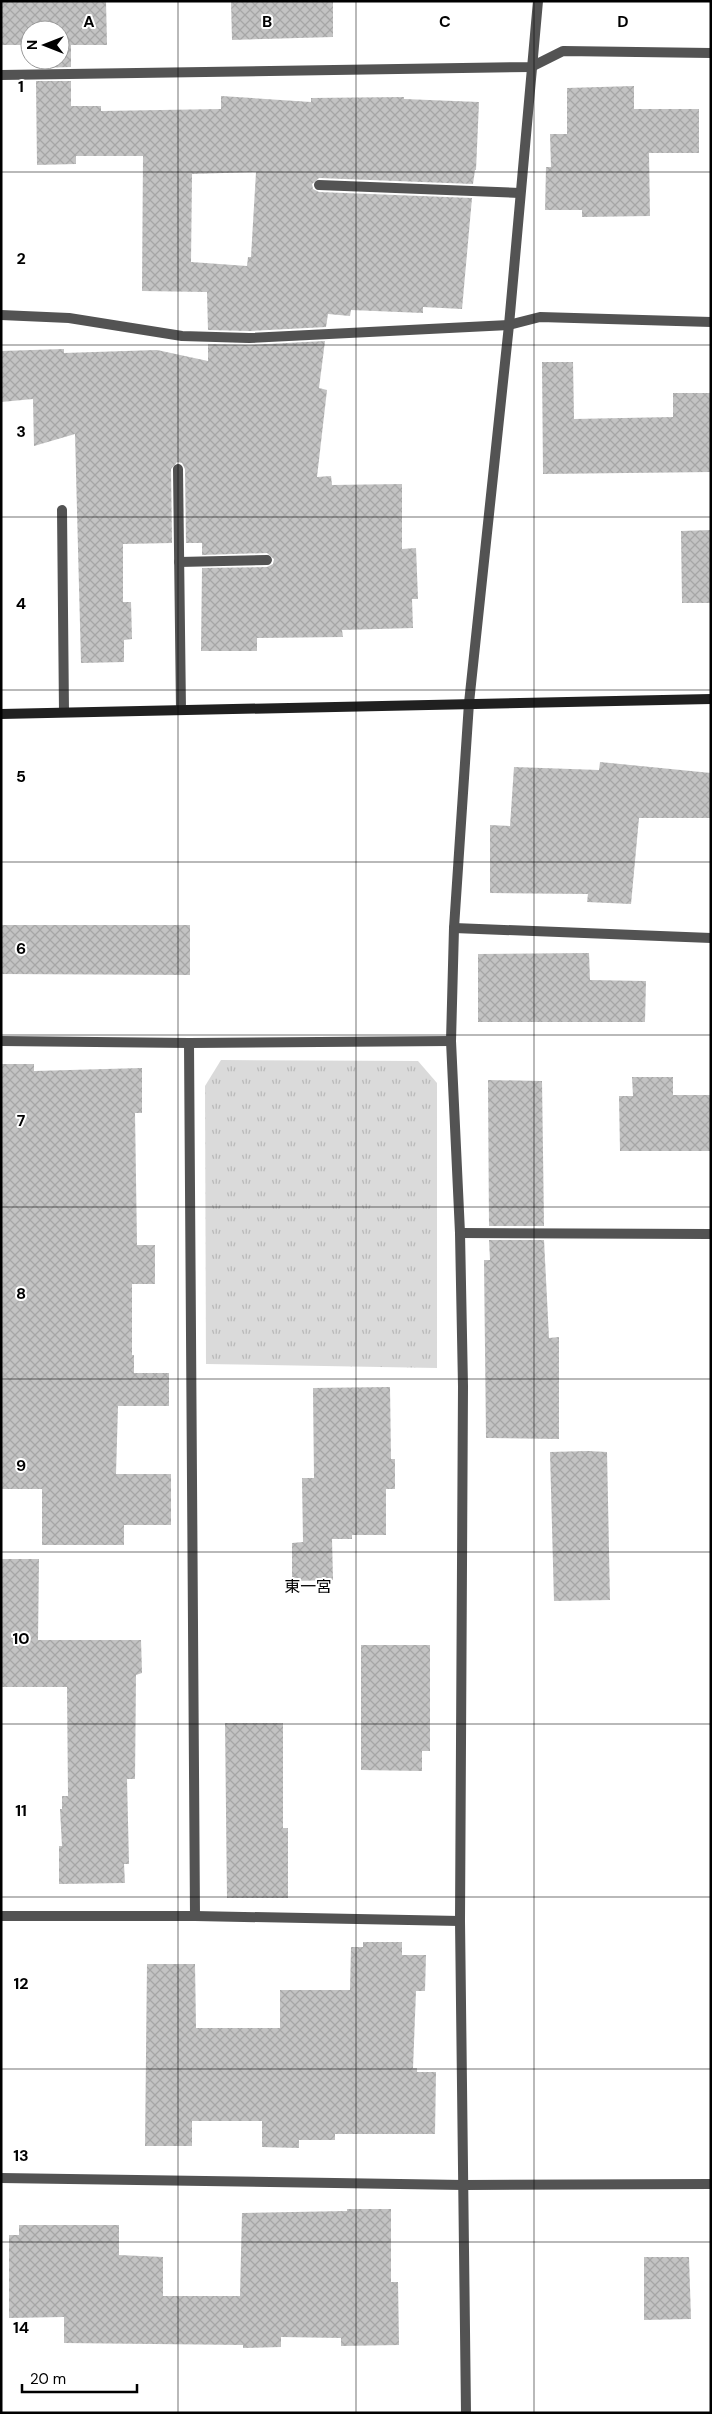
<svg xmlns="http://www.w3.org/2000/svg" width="712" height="2414" font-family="'DM Sans','Noto Sans JP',sans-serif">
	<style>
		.park { fill: url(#park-tufts) }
		.building { fill: url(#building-cross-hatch); fill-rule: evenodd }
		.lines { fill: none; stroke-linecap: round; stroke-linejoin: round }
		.street { stroke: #535353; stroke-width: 10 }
		.secondary { stroke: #202020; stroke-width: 10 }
		.grid { fill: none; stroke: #000; stroke-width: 1; stroke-opacity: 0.55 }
		.labels { text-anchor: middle; stroke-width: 4; stroke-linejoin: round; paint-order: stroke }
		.quarter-label { font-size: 16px; fill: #000; stroke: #fff }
		.grid-label { font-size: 16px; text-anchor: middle; font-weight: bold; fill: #000; stroke: #fff; stroke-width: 4; stroke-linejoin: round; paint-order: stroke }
	</style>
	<defs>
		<pattern id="park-tufts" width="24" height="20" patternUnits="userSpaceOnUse" patternTransform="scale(1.25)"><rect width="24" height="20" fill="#dadada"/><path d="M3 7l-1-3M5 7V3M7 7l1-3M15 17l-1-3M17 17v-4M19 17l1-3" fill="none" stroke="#b9b9b9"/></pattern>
		<pattern id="building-cross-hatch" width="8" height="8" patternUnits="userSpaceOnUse" patternTransform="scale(1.25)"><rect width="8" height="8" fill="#c3c3c3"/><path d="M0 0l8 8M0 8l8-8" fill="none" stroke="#a6a6a6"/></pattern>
	</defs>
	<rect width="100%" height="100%" fill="#fff"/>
	<!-- park -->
	<polygon class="park" points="221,1060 418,1061 437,1083 437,1368 206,1364 205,1086"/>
	<!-- building -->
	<g class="building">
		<polygon points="1,1 106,1 107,45 71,45 71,67 36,68 35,60 60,60 60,30 30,30 30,45 1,45"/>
		<polygon points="231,1 333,1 333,37 232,40"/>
		<path d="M36 81H71V106H101V111L221 109V96L311 102V98L404 97V99L479 102 476 170H475L473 184 319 178 312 184 313 189 319 192 472 198 462 309 423 307V313L351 310 350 316 328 314 326 327 249 331 208 330 207 292 142 291 143 156H76V164L37 165ZM256 172 251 257H248L247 266 191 262 192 174Z"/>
		<polygon points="634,86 634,109 699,109 699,153 649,153 650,216 582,217 582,210 545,210 546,167 551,167 550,134 567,134 567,88"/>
		<polygon points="325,341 319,388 327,390 317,477 331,476 332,485 402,484 402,549 416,548 418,599 412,599 413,628 342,630 343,637 257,638 257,651 201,651 202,568 267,567 273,564 274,559 267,553 202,555 202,543 186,543 185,469 182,463 177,462 171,469 172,543 123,544 123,602 131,602 132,639 124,640 124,662 81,663 75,434 34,446 33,399 1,402 1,351 64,349 64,353 157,350 208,361 208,344 249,345"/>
		<polygon points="542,362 573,362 574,419 673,417 673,393 711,393 711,472 543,474"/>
		<polygon points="711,530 711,603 682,603 681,531"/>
		<polygon points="600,762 711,773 711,818 639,818 631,904 587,902 588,894 490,893 490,825 510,826 514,767 599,770"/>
		<polygon points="1,925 190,925 190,975 1,974"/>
		<polygon points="589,953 590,980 646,981 645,1022 478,1022 478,954"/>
		<polygon points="1,1064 34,1064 34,1071 142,1068 142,1113 135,1113 137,1245 155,1245 155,1284 132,1284 132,1355 134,1355 134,1373 169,1373 169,1406 118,1406 116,1474 171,1474 171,1525 124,1525 124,1545 42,1545 42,1489 1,1489"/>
		<polygon points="632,1077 673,1077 673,1095 711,1095 711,1151 620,1151 619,1096 633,1096"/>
		<polygon points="488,1080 542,1081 544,1226 489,1226"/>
		<polygon points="489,1240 544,1240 549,1338 559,1337 559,1439 486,1438 484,1260 490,1260"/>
		<polygon points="390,1387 391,1459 395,1459 395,1489 386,1489 386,1535 352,1535 352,1539 332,1539 333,1580 292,1581 292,1543 303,1542 302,1478 314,1478 313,1388"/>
		<polygon points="588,1451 607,1452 610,1600 554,1601 550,1452"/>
		<polygon points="1,1559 39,1559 38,1640 141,1640 142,1673 136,1675 135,1779 127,1779 129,1864 124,1864 125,1883 59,1884 59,1846 62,1846 60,1809 62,1809 62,1796 68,1796 67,1687 1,1687"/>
		<polygon points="361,1645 430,1645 430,1751 422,1751 422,1771 361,1770"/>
		<polygon points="225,1723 283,1723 283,1828 288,1828 288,1898 227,1898"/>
		<polygon points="363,1942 402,1942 402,1955 426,1955 425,1991 416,1991 413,2068 417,2068 417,2072 436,2072 435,2134 335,2134 335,2140 299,2140 299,2148 262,2147 262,2121 192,2121 192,2146 145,2146 147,1964 195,1964 196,2028 280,2028 280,1990 350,1990 351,1947 363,1947"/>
		<polygon points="347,2209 391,2209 391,2282 398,2282 399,2345 341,2346 341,2338 281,2337 281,2347 243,2348 243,2345 64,2343 64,2317 9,2318 9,2235 19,2235 19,2225 119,2225 119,2255 163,2257 163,2296 240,2296 242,2213 347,2211"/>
		<polygon points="644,2257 689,2257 691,2319 644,2320"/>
	</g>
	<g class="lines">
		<!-- street -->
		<g class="street">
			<polyline points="1,75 531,67 563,51 711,53"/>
			<polyline points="319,185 520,193"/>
			<polyline points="1,315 69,318 182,336 249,338 509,325 540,317 711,322"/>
			<polyline points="178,469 181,710"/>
			<polyline points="62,510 64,712"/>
			<polyline points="179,562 267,560"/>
			<polyline points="454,928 711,938"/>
			<polyline points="1,1041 189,1043 451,1041"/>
			<polyline points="189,1043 195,1916"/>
			<polyline points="460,1233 711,1234"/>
			<polyline points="1,1916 195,1916 460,1921"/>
			<polyline points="1,2178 464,2185 711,2184"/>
			<polyline points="466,2413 460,1921 463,1386 460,1233 451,1041 454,928 469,703 509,325 538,1"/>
		</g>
		<!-- secondary -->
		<polyline class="secondary" points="1,714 711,699"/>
	</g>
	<!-- grid -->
	<path class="grid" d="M178 1V2413M356 1V2413M534 1V2413M1 172H711M1 345H711M1 517H711M1 690H711M1 862H711M1 1035H711M1 1207H711M1 1379H711M1 1552H711M1 1724H711M1 1897H711M1 2069H711M1 2242H711"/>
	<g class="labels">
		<!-- quarter labels -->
		<g class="quarter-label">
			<text x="308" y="1592">東一宮</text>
		</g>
	</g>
	<g class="grid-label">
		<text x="89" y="27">A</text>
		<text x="267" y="27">B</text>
		<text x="445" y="27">C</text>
		<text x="623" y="27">D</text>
		<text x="21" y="92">1</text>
		<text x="21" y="264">2</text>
		<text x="21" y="437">3</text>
		<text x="21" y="609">4</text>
		<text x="21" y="782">5</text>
		<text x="21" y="954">6</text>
		<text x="21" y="1126">7</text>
		<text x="21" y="1299">8</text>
		<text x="21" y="1471">9</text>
		<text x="21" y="1644">10</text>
		<text x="21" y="1816">11</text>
		<text x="21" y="1989">12</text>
		<text x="21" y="2161">13</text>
		<text x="21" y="2333">14</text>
	</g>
	<!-- border -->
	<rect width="712" height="2414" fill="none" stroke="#000000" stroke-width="5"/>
	<!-- north arrow -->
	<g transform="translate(45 45) rotate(270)"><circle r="24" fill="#ffffff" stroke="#999999"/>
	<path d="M0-4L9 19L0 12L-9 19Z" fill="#000000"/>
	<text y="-8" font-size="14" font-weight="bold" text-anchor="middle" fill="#000000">N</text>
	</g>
	<!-- scale -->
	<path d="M22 2384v8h115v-8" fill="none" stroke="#000000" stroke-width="2.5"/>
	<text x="30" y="2384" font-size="15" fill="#000000" stroke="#ffffff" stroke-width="4" paint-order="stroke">20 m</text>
</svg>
